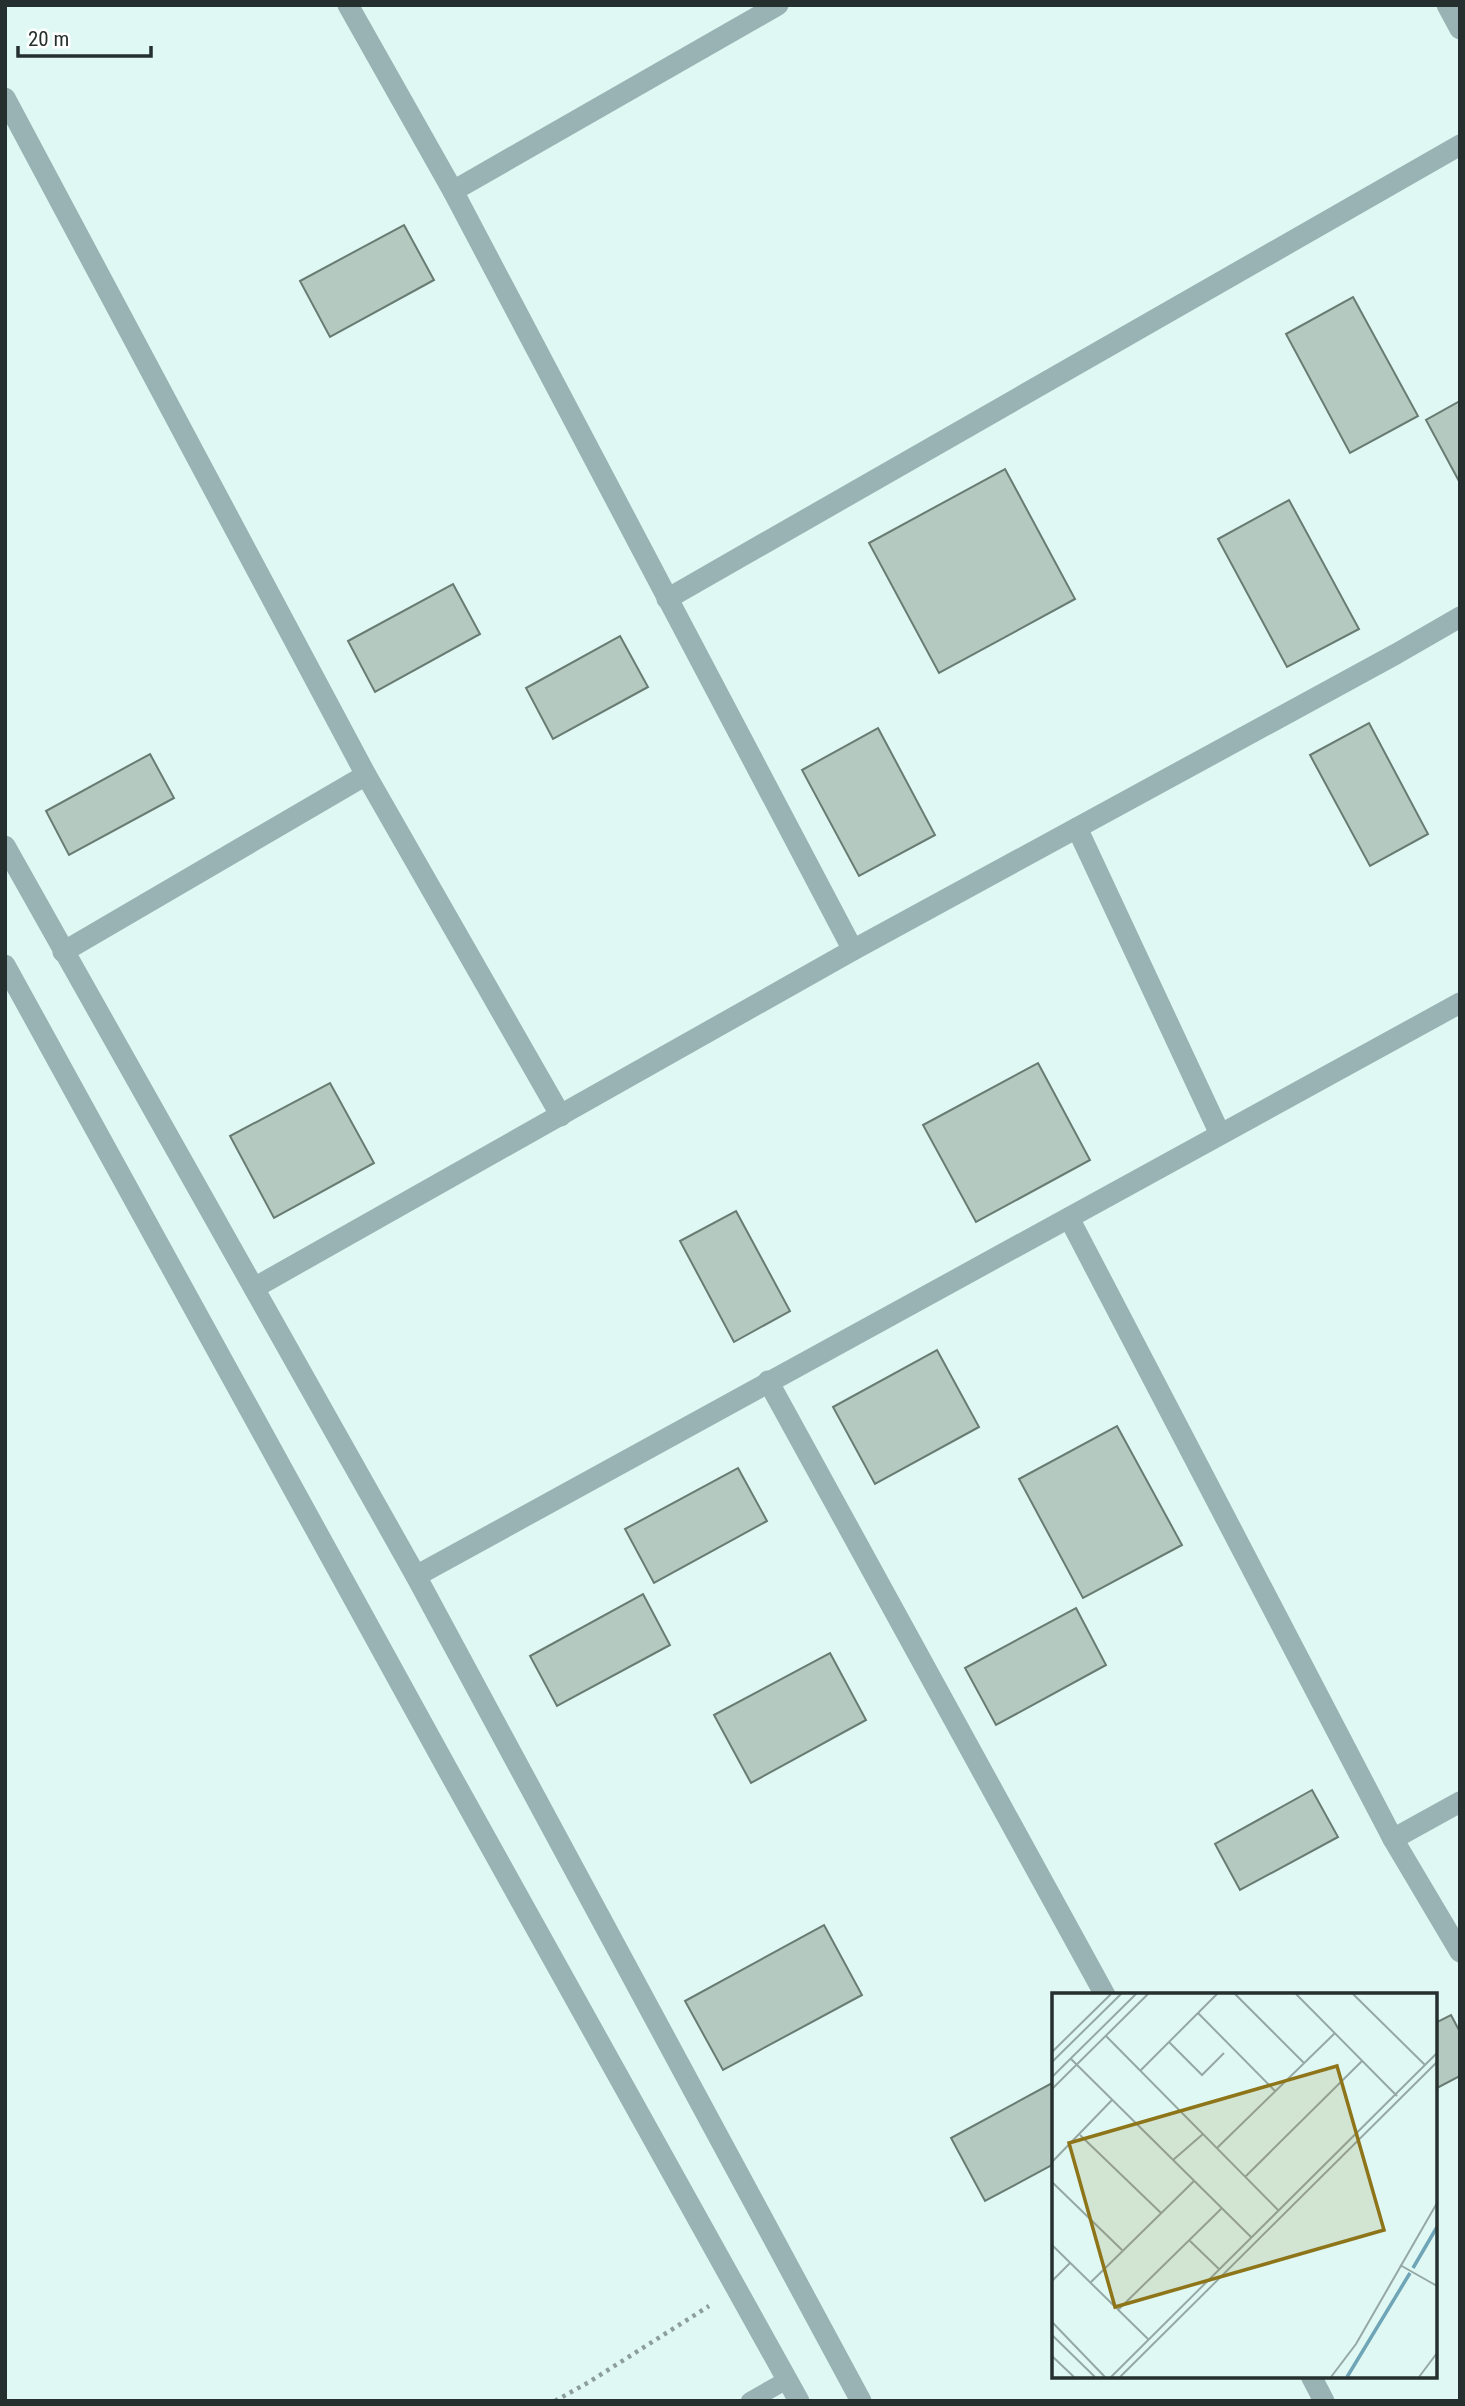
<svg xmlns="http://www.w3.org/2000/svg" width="1465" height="2406" font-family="'Roboto Condensed',sans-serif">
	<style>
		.building { fill: #b4c9bf; stroke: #697c73; stroke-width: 2 }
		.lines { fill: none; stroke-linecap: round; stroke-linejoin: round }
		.path { stroke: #8c9e9b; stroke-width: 4.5; stroke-dasharray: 3.5 5; stroke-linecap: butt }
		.lane { stroke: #99b3b4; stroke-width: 18 }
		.street { stroke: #99b3b4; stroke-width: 21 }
		.inset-river { fill: none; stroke: #6fa5b7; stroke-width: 3.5 }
		.inset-road { fill: none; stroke: #95a8a4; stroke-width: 2 }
		.view { fill: #8f751a; fill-opacity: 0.15; stroke: #8f751a; stroke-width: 3.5 }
		.inset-edge { fill: none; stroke: #252f2d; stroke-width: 3.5 }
	</style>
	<rect width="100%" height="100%" fill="#dff8f3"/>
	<!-- building -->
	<g class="building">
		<polygon points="404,225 434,280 330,337 300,281"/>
		<polygon points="1353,297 1418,416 1350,453 1286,334"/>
		<polygon points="1460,401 1460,483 1426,420"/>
		<polygon points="1005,469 1075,599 939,673 869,543"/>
		<polygon points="1289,500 1359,629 1287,667 1218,539"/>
		<polygon points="453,584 480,634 375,692 348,641"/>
		<polygon points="620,636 648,687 553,739 526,688"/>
		<polygon points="1369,723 1428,834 1370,866 1310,755"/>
		<polygon points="878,728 935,835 859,876 802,770"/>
		<polygon points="150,754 174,798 69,855 46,811"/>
		<polygon points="1038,1063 1090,1160 976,1222 923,1125"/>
		<polygon points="330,1083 374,1163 274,1218 230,1136"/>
		<polygon points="736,1211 790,1311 734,1342 680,1241"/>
		<polygon points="937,1350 979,1427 875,1484 833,1407"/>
		<polygon points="1117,1426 1182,1545 1083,1598 1019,1479"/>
		<polygon points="738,1468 767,1521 654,1583 625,1529"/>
		<polygon points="643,1594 670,1645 557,1706 530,1656"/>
		<polygon points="1076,1608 1106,1665 996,1725 965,1668"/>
		<polygon points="830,1653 866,1720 751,1783 714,1715"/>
		<polygon points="1312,1790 1338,1837 1240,1890 1215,1844"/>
		<polygon points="824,1925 862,1995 723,2070 685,2001"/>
		<polygon points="1451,2015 1460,2032 1460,2076 1435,2089 1435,2023"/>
		<polygon points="1054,2082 1054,2164 985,2201 951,2138"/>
	</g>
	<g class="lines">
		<!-- path -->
		<polyline class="path" points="555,2401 589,2382 709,2306"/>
		<!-- lane -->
		<polyline class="lane" points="750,2401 787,2380"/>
		<!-- street -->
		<g class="street">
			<polyline points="348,5 453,191 853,950"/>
			<polyline points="1447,5 1460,29"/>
			<polyline points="5,98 366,775 561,1116"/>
			<polyline points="453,191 778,5"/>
			<polyline points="667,599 1460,145"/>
			<polyline points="1077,828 1220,1134"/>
			<polyline points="5,846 416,1576 861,2401"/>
			<polyline points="63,952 366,775"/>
			<polyline points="5,965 449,1772 799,2401"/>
			<polyline points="1069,1218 1393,1839 1460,1952"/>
			<polyline points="254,1288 853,950 1396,654 1460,617"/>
			<polyline points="768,1381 1105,1995"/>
			<polyline points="416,1576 1460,1003"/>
			<polyline points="1393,1839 1460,1802"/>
			<polyline points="1311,2376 1324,2401"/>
		</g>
	</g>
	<!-- overview -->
	<g transform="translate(1052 1993)">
		<rect width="385" height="385" fill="#dff8f3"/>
		<path class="inset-river" d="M361 275 385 234M295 384 358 280"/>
		<path class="inset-road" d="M183 1 252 70M244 1 345 103M301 1 373 72M146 20 224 99M54 43 226 217M117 49 150 82 172 60M0 59 59 1M18 65 199 244M0 69 69 1M88 78 165 1M0 84 84 1M0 96 96 1M28 142 109 220M165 155 283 40M121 167 151 141M0 169 60 107M193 184 310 68M0 189 70 257M138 248 167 276M0 252 96 346M348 272 385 293M0 288 18 270M38 290 142 188M66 317 170 215M0 329 53 384M0 342 43 384M0 363 22 384M59 384 385 60M68 384 385 69M279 384 304 351 385 210M367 384 385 360"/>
		<path class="view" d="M285 73 332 237 63 314 17 150Z"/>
		<rect width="385" height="385" class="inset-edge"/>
	</g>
	<!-- border -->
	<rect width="1465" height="2406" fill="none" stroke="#252f2d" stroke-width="14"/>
	<!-- scale -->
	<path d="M18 46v10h133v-10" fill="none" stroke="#252f2d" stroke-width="3.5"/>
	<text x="28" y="46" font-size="21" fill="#252f2d" stroke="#ffffff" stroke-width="5" paint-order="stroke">20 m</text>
</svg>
